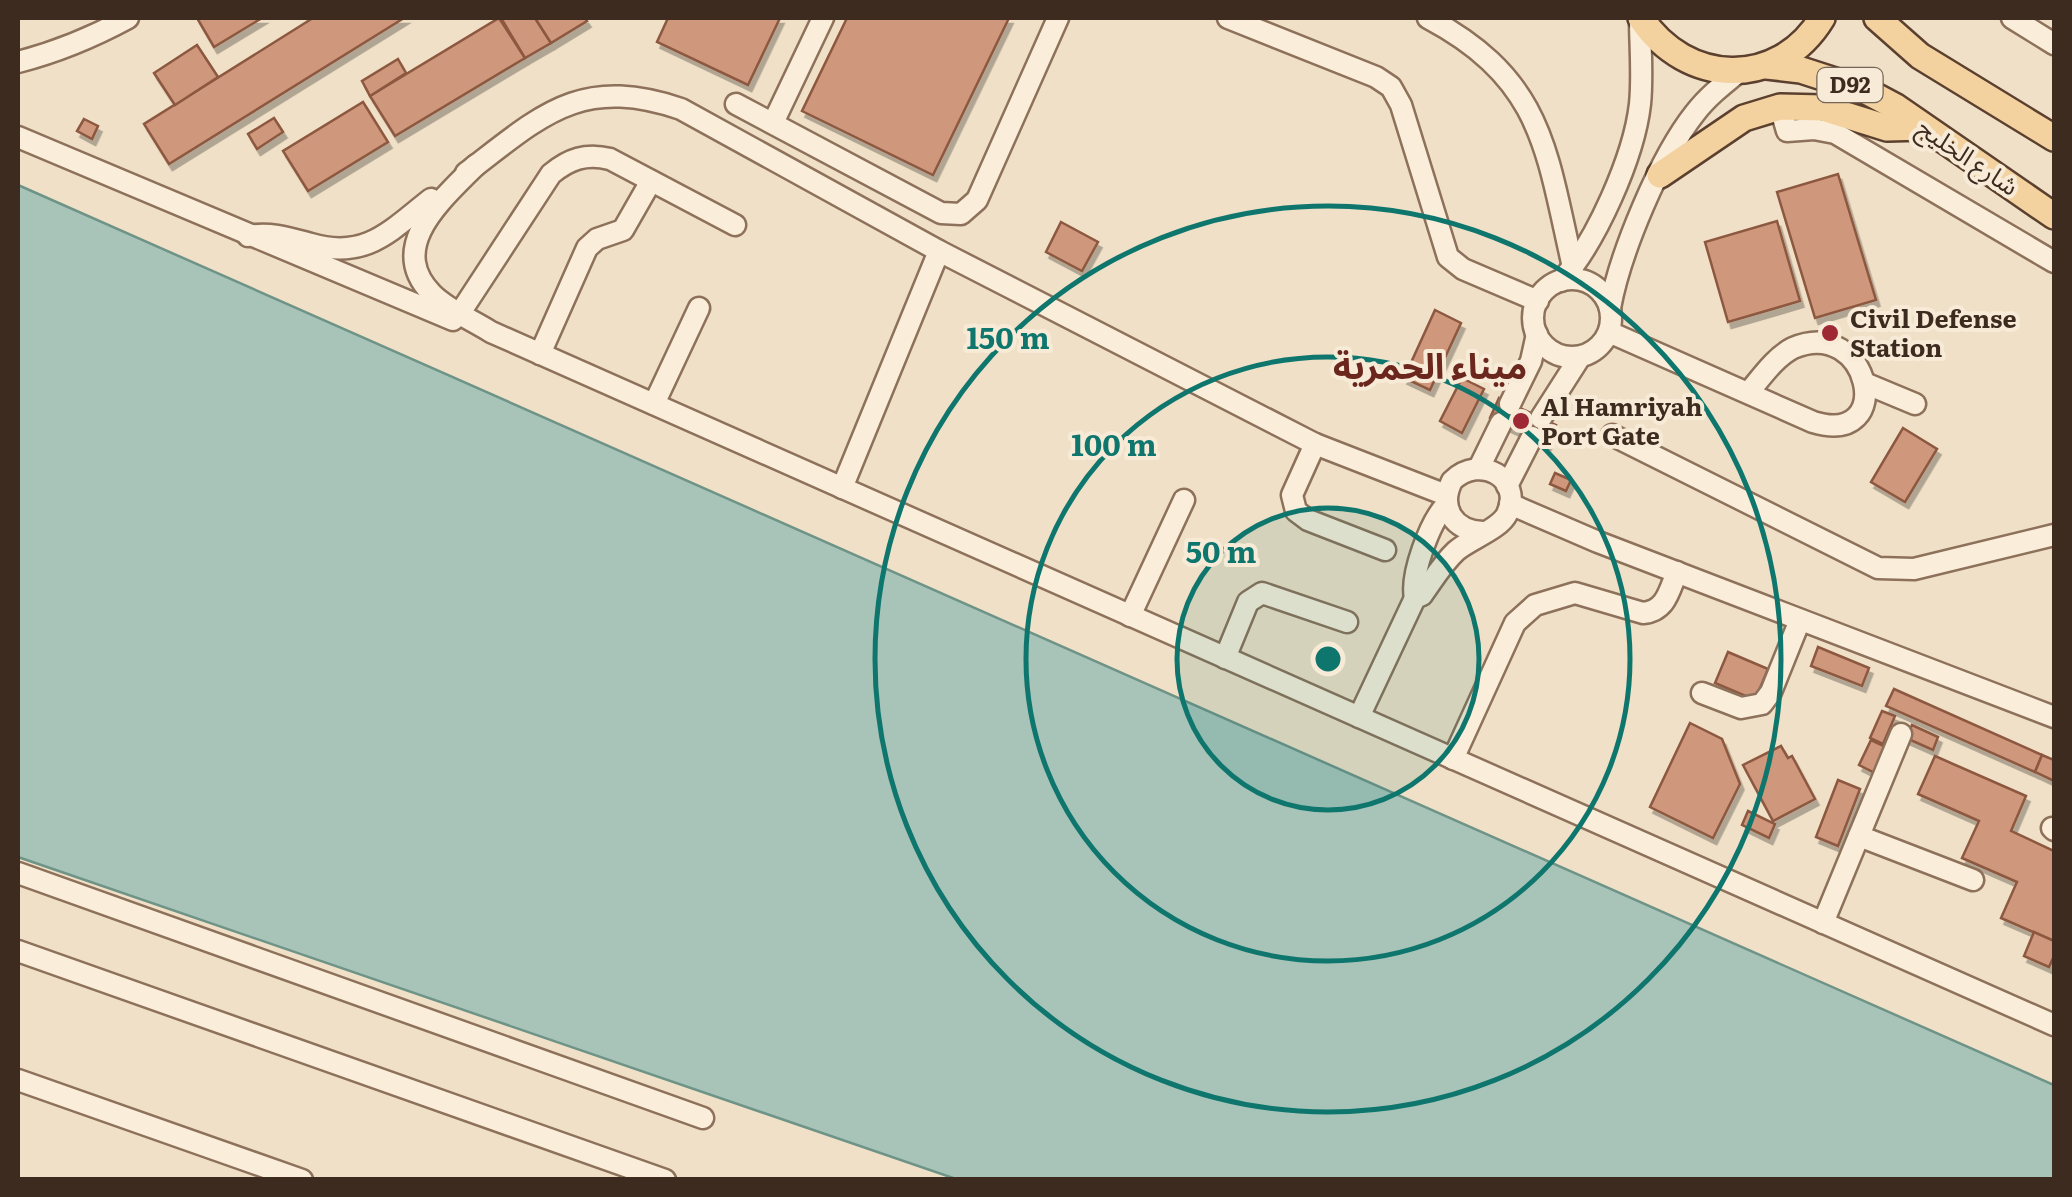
<svg xmlns="http://www.w3.org/2000/svg" width="2072" height="1197" font-family="Literata,'Noto Sans Arabic',serif">
	<style>
		.water { fill: #a8c4b9; stroke: #6e9387; stroke-width: 2.5 }
		.building { fill: #cf977c; stroke: #8d5840; stroke-width: 2.5; filter: url(#shadow) }
		.lines { fill: none; stroke-linecap: round; stroke-linejoin: round }
		.minor-casing { stroke: #8d715b; stroke-width: 25 }
		.major-casing { stroke: #5b402f; stroke-width: 30 }
		.minor { stroke: #faeedb; stroke-width: 20 }
		.major { stroke: #f3d29f; stroke-width: 25 }
		.ring { fill: none; stroke: #0f766e; stroke-width: 5 }
		.poi-dot { fill: #9e2934; stroke: #f7ebd7; stroke-width: 4 }
		.labels { text-anchor: middle; stroke-width: 8; stroke-linejoin: round; paint-order: stroke }
		.shield { fill: #f7ebd7; stroke: #756557; stroke-width: 2.5 }
		.shield-label { font-size: 22px; font-weight: bold; fill: #3d2b20 }
		.street-label { font-size: 25px; fill: #3d2b20; stroke: #f7ebd7 }
		.poi-label { font-size: 25px; font-weight: bold; fill: #3d2b20; stroke: #f7ebd7; text-anchor: start }
		.district-label { font-size: 35px; font-weight: bold; fill: #6b271d; stroke: #f7ebd7 }
		.centre { fill: #0f766e; stroke: #f7ebd7; stroke-width: 5 }
		.ring-label { font-size: 30px; text-anchor: middle; font-weight: bold; fill: #0f766e; stroke: #f7ebd7; stroke-width: 8; stroke-linejoin: round; paint-order: stroke }
	</style>
	<defs>
		<filter id="shadow"><feDropShadow dx="3.5" dy="6" stdDeviation="0" flood-color="#0004"/></filter>
	</defs>
	<rect width="100%" height="100%" fill="#f0e0c7"/>
	<!-- water -->
	<polygon class="water" points="18,185 2054,1085 2054,1179 956,1179 18,857"/>
	<!-- building -->
	<g class="building">
		<polygon points="197,18 262,18 214,47"/>
		<polygon points="313,18 404,18 169,164 144,124"/>
		<polygon points="499,18 525,58 395,136 370,96"/>
		<polygon points="501,18 535,18 551,43 525,58"/>
		<polygon points="535,18 585,18 587,21 551,43"/>
		<polygon points="668,18 780,18 748,85 657,42"/>
		<polygon points="847,18 1009,18 933,175 802,111"/>
		<polygon points="197,45 218,77 175,105 154,73"/>
		<polygon points="398,59 406,73 370,96 362,81"/>
		<polygon points="363,102 388,142 308,191 283,151"/>
		<polygon points="274,118 283,132 257,149 248,134"/>
		<polygon points="84,119 98,126 92,139 77,131"/>
		<polygon points="1838,174 1876,300 1815,318 1777,192"/>
		<polygon points="1777,221 1800,301 1728,322 1705,242"/>
		<polygon points="1061,222 1098,242 1082,271 1046,252"/>
		<polygon points="1435,310 1461,323 1430,390 1404,378"/>
		<polygon points="1462,378 1484,389 1462,433 1440,421"/>
		<polygon points="1499,398 1556,425 1547,444 1490,418"/>
		<polygon points="1903,428 1937,449 1905,502 1871,482"/>
		<polygon points="1555,473 1571,480 1566,491 1550,484"/>
		<polygon points="1818,647 1869,668 1862,686 1811,666"/>
		<polygon points="1728,652 1768,669 1755,700 1715,683"/>
		<polygon points="1894,689 2042,755 2035,772 1886,706"/>
		<polygon points="1882,711 1895,716 1883,744 1870,738"/>
		<polygon points="1690,723 1722,739 1740,784 1713,838 1650,807"/>
		<polygon points="1912,725 1938,737 1933,750 1906,738"/>
		<polygon points="1871,740 1888,748 1875,773 1859,765"/>
		<polygon points="1781,746 1788,758 1792,756 1815,799 1773,821 1743,765"/>
		<polygon points="2042,755 2054,760 2054,781 2035,772"/>
		<polygon points="1935,756 2026,796 2011,831 2054,851 2054,941 2001,918 2017,882 1962,858 1979,821 1918,794"/>
		<polygon points="1838,780 1860,789 1838,846 1816,837"/>
		<polygon points="1748,811 1775,824 1769,838 1742,825"/>
		<polygon points="2034,932 2054,941 2054,956 2049,967 2024,956"/>
	</g>
	<g class="lines">
		<defs>
			<g id="minor">
				<polyline points="1228,18 1376,77 1391,87 1401,105 1448,257 1463,269 1538,301"/>
				<path d="M1428 18C1544 80 1546 150 1573 267"/>
				<polyline points="2012,18 2054,44"/>
				<path d="M18 62C57 52 93 37 128 18"/>
				<polyline points="736,104 941,213 961,214 977,200 1058,18"/>
				<polyline points="1780,107 1787,131 1814,129 1835,133 2054,262"/>
				<polyline points="773,123 823,18"/>
				<polyline points="18,137 453,320"/>
				<path d="M476 165C444 198 385 246 432 294 448 310 472 320 491 332L2054 1025"/>
				<path d="M466 173C542 115 580 75 681 109L939 251 1315 444 1446 495"/>
				<path d="M248 236C271 232 289 238 311 244 366 260 390 231 431 199"/>
				<circle cx="1572" cy="318" r="39"/>
				<path d="M1561 281C1596 242 1634 157 1640 104 1643 75 1640 46 1640 18"/>
				<path d="M1610 308C1620 253 1660 157 1695 113 1708 96 1725 83 1741 70"/>
				<path d="M460 313 551 174C569 159 586 153 610 159L735 225"/>
				<path d="M1609 332 1813 422C1898 448 1870 315 1793 348 1775 357 1761 378 1748 393"/>
				<polyline points="540,354 587,248 597,239 623,230 651,181"/>
				<polyline points="1867,384 1915,404"/>
				<polyline points="654,404 699,308"/>
				<polyline points="1510,404 1531,361 1537,334"/>
				<polyline points="1541,418 1580,357"/>
				<polyline points="1612,435 1878,568 1914,569 2054,535"/>
				<polyline points="1315,444 1292,495 1296,511 1308,520 1385,550"/>
				<polyline points="1479,468 1501,423"/>
				<polyline points="1507,486 1532,437"/>
				<polyline points="842,488 939,251"/>
				<polyline points="1510,504 1598,542 2054,717"/>
				<path d="M1415 598C1410 575 1430 522 1446 505"/>
				<polyline points="1130,616 1184,500"/>
				<polyline points="1225,658 1248,602 1262,593 1347,622"/>
				<polyline points="1702,693 1741,708 1762,704 1771,692 1800,620"/>
				<path d="M1359 717 1415 598 1422 595C1433 580 1442 564 1456 551 1470 539 1500 529 1507 514 1524 479 1480 453 1452 481 1439 507 1453 531 1483 532"/>
				<path d="M1453 759 1515 623 1535 605 1575 593 1643 613C1666 611 1669 591 1677 572"/>
				<polyline points="2052,828 2054,830"/>
				<polyline points="1859,836 1973,880"/>
				<polyline points="18,873 703,1118"/>
				<polyline points="1823,923 1901,734"/>
				<polyline points="18,951 665,1180"/>
				<polyline points="18,1080 302,1180"/>
			</g>
			<g id="major">
				<path d="M1641 18C1686 86 1778 90 1822 18"/>
				<polyline points="1877,18 1920,56 2054,138"/>
				<polyline points="1767,66 1801,70 1866,91 1896,107 2054,216"/>
				<polyline points="1660,175 1744,118 1780,107 1823,108 1887,128 1923,127"/>
			</g>
		</defs>
		<!-- minor casing -->
		<use href="#minor" class="minor-casing"/>
		<!-- major casing -->
		<use href="#major" class="major-casing"/>
		<!-- minor -->
		<use href="#minor" class="minor"/>
		<!-- major -->
		<use href="#major" class="major"/>
	</g>
	<!-- distance rings -->
	<circle cx="1328" cy="659" r="151" fill="#0f766e" fill-opacity=".12"/>
	<g class="ring">
		<circle cx="1328" cy="659" r="151"/>
		<circle cx="1328" cy="659" r="302"/>
		<circle cx="1328" cy="659" r="453"/>
	</g>
	<!-- markers -->
	<g class="poi-dot">
		<circle cx="1830" cy="333" r="10"/>
		<circle cx="1521" cy="421" r="10"/>
	</g>
	<g class="labels">
		<!-- shield labels -->
		<rect class="shield" x="1817.5" y="68" width="65" height="34" rx="8"/>
		<g class="shield-label">
			<text x="1850" y="93">D92</text>
		</g>
		<!-- street labels -->
		<g class="street-label">
			<text transform="translate(1968 157) rotate(34)" y="9">شارع الخليج</text>
		</g>
		<!-- poi labels -->
		<g class="poi-label">
			<text x="1850" y="328">Civil Defense<tspan x="1850" dy="29">Station</tspan></text>
			<text x="1541" y="416">Al Hamriyah<tspan x="1541" dy="29">Port Gate</tspan></text>
		</g>
		<!-- district labels -->
		<g class="district-label">
			<text x="1430" y="379">ميناء الحمرية</text>
		</g>
	</g>
	<circle cx="1328" cy="659" r="15" class="centre"/>
	<g class="ring-label">
		<text x="1008" y="349">150 m</text>
		<text x="1114" y="456">100 m</text>
		<text x="1221" y="563">50 m</text>
	</g>
	<!-- border -->
	<rect width="2072" height="1197" fill="none" stroke="#3d2b20" stroke-width="40"/>
</svg>
